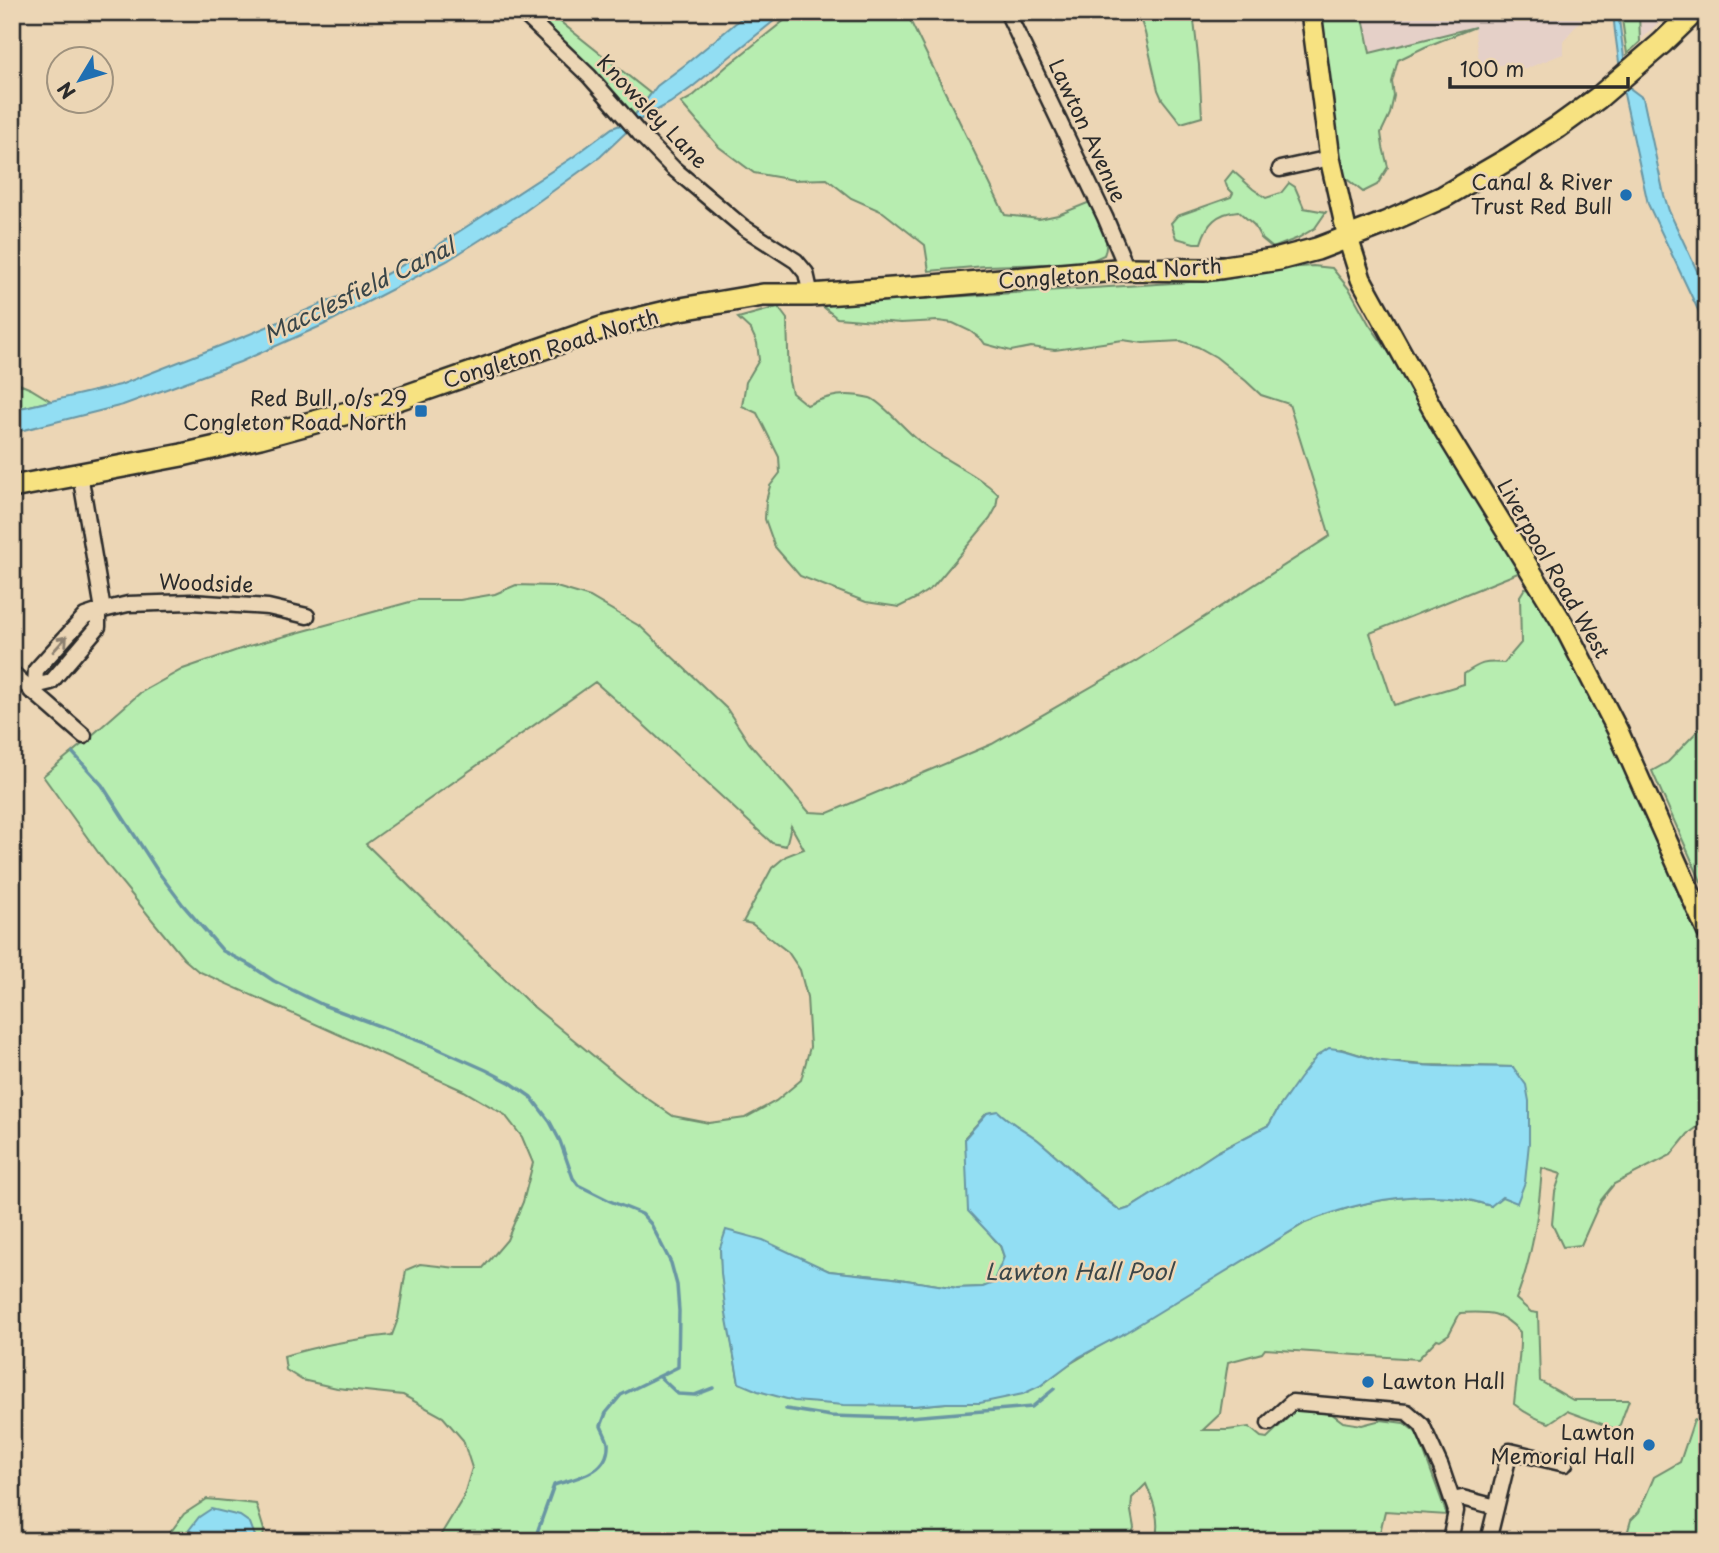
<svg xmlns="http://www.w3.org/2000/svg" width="1719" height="1553" font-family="'Playpen Sans',sans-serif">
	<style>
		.built { fill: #e5d0c8 }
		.green { fill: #b7edb0; stroke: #718c6e; stroke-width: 2; fill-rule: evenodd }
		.water { fill: #92def3; stroke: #6996a3; stroke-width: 2 }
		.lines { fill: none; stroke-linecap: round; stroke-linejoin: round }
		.stream { stroke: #6996a3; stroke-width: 3.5 }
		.minor-casing { stroke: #2b2b2b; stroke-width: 19 }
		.major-casing { stroke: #2b2b2b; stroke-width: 24 }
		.highway-casing { stroke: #2b2b2b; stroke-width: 26 }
		.minor { stroke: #ecd6b5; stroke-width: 14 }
		.major { stroke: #f7e281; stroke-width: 19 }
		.highway { stroke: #f7e281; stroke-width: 21 }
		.oneway { stroke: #8c8070 }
		.poi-dot { fill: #1f6fb2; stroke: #ecd6b5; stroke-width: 2.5 }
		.labels { text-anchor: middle; stroke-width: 5; stroke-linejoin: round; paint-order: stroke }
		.street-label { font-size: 21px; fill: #2b2b2b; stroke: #ecd6b5 }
		.poi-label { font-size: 21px; fill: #2b2b2b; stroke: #ecd6b5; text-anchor: end }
		.water-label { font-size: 23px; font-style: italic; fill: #3a4649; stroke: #ecd6b5 }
	</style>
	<rect width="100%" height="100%" fill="#ecd6b5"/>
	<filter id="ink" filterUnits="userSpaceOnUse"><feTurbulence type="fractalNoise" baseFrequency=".0143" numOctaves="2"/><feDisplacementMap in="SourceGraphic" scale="14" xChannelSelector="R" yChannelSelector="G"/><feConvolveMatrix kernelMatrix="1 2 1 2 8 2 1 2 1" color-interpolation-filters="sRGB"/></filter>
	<g filter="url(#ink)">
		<!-- built -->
		<g class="built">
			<polygon points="1351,12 1588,12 1563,41 1563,54 1510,75 1508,64 1480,68 1474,27 1370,53"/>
			<polygon points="1621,12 1669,12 1627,54"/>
		</g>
		<!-- green -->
		<g class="green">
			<polygon points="531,12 548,12 651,94 634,116 578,54"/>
			<path d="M795 12H906L1005 215 1039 219 1058 215 1090 202C1097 218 1112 238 1104 255L1086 263 985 266 929 271 925 245 883 212 851 198 827 179 794 180 754 173 719 147 681 103 692 97 727 66Z"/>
			<polygon points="1138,12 1193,12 1199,65 1202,117 1181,123 1162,99 1158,90 1145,33"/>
			<polygon points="1321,12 1362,12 1370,53 1475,27 1425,47 1398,60 1392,82 1394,96 1390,114 1381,133 1383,147 1388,167 1377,185 1363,192 1343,176"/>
			<polygon points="1621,12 1639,12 1640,42 1627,54"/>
			<path d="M1233 171 1253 189 1266 198 1281 193 1289 183 1295 187 1304 208 1326 212 1315 228 1298 238 1273 248 1261 238 1254 225 1238 211C1217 213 1207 223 1201 243H1194L1176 238 1171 223 1177 216 1231 197 1233 193 1227 187 1225 181Z"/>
			<path d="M1313 266 1332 268 1350 290 1369 324 1406 377 1427 421 1453 456 1519 562 1518 573 1370 633 1394 705 1464 684V674C1480 663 1485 661 1504 663L1521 643 1520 596 1525 588 1534 589 1604 720 1647 817 1707 947V1120L1688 1134 1671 1155 1614 1184 1601 1200 1581 1245 1563 1247 1552 1224 1555 1192 1561 1174 1542 1168C1539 1212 1533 1257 1516 1299L1531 1312 1538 1313 1540 1381 1573 1400H1629L1618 1430 1567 1411 1549 1423C1536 1419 1525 1413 1514 1404 1516 1380 1521 1357 1520 1332 1500 1310 1488 1312 1460 1313L1449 1334 1440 1340 1437 1339 1418 1359 1265 1349 1262 1353 1228 1362 1220 1414 1203 1430H1228L1249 1427 1261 1437 1267 1438 1296 1410 1332 1414 1343 1422 1362 1425 1381 1420 1404 1423 1417 1433 1447 1515 1385 1511 1378 1541H1155C1161 1522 1154 1502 1146 1484L1132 1498 1131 1511 1134 1528 1129 1541H1012L1009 1537 995 1541H437L463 1498 472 1468 463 1440 443 1417 403 1395 337 1388 302 1380 286 1370 284 1356C320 1345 355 1339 392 1335L398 1319 406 1270 420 1264 457 1268H483L507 1240 523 1202 533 1163 522 1137 505 1115 464 1091 198 971 184 959 105 862 43 776 81 745 140 693 183 669 249 646 417 600H460L495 594 516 585 553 586 590 597 641 627 727 709 749 743 809 812 828 813 992 744 1136 661 1330 536 1289 404 1261 395 1246 381 1216 357 1198 347 1181 341 1143 343 1123 340 1055 350 1031 347 1011 351 985 344 982 340 970 331 953 323 938 321 901 323 837 318 821 305 1222 280 1286 268ZM595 682 646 727 772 843 786 846 791 826 804 849 786 856 772 868 743 922 752 924 788 952 800 970 807 997 810 1047 801 1080 776 1101 745 1118 709 1123 673 1116 635 1090 529 1003 366 844ZM1341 1049 1380 1061 1425 1065 1513 1067 1491 1206C1481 1203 1470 1200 1459 1198 1406 1191 1354 1203 1305 1223L1068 1365 1040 1386 946 1403 913 1406 883 1404 739 1383C731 1338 722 1294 720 1248L806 1261 829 1271 893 1278 957 1288 983 1287 993 1283 1004 1257 1000 1246 990 1234 968 1181 965 1137 987 1113 998 1112C1010 1123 1025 1130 1038 1140 1066 1163 1091 1190 1121 1211L1130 1208 1167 1185 1217 1152 1269 1125 1278 1109 1317 1056Z"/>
			<path d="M778 307 787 319 789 381 792 393 807 405C830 395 846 392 870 398 881 401 906 431 918 440 943 461 974 471 998 494L996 508 990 519 933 587 915 599 899 607 866 602 800 576 775 547 765 519 766 501 770 486 780 473 779 457 757 413 742 406 746 382 759 360 757 343 751 330 738 318Z"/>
			<polygon points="12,381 31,389 51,401 12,410"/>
			<polygon points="1707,721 1707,895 1652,771 1668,762"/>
			<polygon points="1694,1420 1707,1424 1707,1541 1625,1541 1631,1520 1639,1512 1654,1477 1680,1462"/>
			<polygon points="207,1499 256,1504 264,1530 263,1541 251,1541 254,1536 203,1540 205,1541 164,1541 184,1514"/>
		</g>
		<!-- water -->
		<g class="water">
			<polygon points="749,12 785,12 691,88 670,103 639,120 600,157 521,214 447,261 323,325 240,362 123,405 12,433 12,410 120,385 245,336 355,290 377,279 432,249 466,227 573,157 612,128 623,124 634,116 657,86 686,64"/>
			<polygon points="1613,12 1618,12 1627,80 1631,89 1643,98 1664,195 1669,211 1707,292 1707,329 1648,204 1622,85 1615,32"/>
			<path d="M1329 1048C1348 1049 1364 1058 1382 1061 1426 1068 1470 1066 1513 1067L1526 1085 1529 1101V1143L1525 1182 1517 1203 1502 1197 1491 1206C1481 1203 1470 1200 1460 1198 1406 1191 1354 1203 1305 1223L1123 1334 1079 1357 1040 1386 1023 1394 980 1403H946L913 1406 844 1405 794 1401 758 1391 739 1383 726 1314 721 1273 720 1248 726 1230 763 1240 829 1271 893 1278 957 1288 983 1287 993 1283 1004 1257 1000 1245 968 1211 965 1138 987 1113 998 1111C1010 1123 1025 1130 1038 1140 1066 1163 1091 1191 1121 1211L1130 1208 1167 1185 1217 1152 1269 1125 1278 1109 1299 1079 1317 1056Z"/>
			<polygon points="211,1509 240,1516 250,1523 255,1536 251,1541 205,1541 189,1530 199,1517"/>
		</g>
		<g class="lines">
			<!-- stream -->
			<g class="stream">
				<path d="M73 753 102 785 159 873 183 905 223 951 250 965 274 981 323 1005 430 1045 486 1070 511 1083 531 1097 550 1122 560 1141 573 1178 578 1185 610 1201 642 1214 651 1224 671 1263 677 1285 679 1311 678 1367 621 1395 606 1413 601 1426C603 1431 607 1438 608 1443 610 1473 576 1478 554 1485L534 1541"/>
				<polyline points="660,1377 678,1394 695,1395 713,1388"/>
				<polyline points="786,1409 831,1416 897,1418 946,1414 1032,1407 1054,1389"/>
			</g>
			<defs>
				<g id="minor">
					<polyline points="522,12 589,76 639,133 673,168 743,227 796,261 806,273 811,295"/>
					<polyline points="1007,12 1105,217 1127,269"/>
					<polyline points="1280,169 1330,158"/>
					<polyline points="80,474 103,610"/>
					<polyline points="12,673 84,736"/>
					<polyline points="35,686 51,682 98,627 98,613"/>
					<polyline points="31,691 35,686 36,670 85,616 103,610 128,604 191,602 268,607 307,616"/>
					<polyline points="1269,1423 1292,1402 1407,1412 1422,1425 1441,1467 1456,1511 1450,1541"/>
					<polyline points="1452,1500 1462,1498 1496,1507"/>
					<polyline points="1488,1541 1510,1451 1565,1464"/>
				</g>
				<polyline id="major" points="1311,12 1330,158 1348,238 1361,279 1443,428 1562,622 1618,731 1707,931"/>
				<polyline id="highway" points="12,487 182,455 260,437 395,400 604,327 675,310 763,295 811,295 933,286 1127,269 1205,270 1279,259 1317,249 1385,223 1443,197 1510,158 1558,127 1598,98 1662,43 1694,12"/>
			</defs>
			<!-- minor casing -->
			<use href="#minor" class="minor-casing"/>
			<!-- major casing -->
			<use href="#major" class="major-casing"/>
			<!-- highway casing -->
			<use href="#highway" class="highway-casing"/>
			<!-- minor -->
			<use href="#minor" class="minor"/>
			<!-- major -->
			<use href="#major" class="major"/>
			<!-- highway -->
			<use href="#highway" class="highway"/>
		</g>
		<!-- one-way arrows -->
		<defs><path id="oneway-shaft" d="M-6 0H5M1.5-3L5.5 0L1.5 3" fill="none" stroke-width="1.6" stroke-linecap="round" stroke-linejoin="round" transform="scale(1.75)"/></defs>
		<use class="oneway" href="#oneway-shaft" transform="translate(60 644) rotate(-48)"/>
	</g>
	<!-- markers -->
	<g class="poi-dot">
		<circle cx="1626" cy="195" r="7"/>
		<rect x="414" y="404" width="14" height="14" rx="3.5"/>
		<circle cx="1368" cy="1382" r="7"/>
		<circle cx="1649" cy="1445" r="7"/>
	</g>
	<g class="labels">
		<!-- street labels -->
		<g class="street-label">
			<text transform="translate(652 112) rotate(46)" y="7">Knowsley Lane</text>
			<text transform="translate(1087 131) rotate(65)" y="7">Lawton Avenue</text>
			<text transform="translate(1110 274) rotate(-4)" y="7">Congleton Road North</text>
			<text transform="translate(551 349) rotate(-17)" y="7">Congleton Road North</text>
			<text transform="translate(1553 569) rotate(60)" y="7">Liverpool Road West</text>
			<text transform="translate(206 584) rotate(2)" y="7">Woodside</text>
		</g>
		<!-- poi labels -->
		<g class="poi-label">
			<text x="1612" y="190">Canal &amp; River<tspan x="1612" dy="24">Trust Red Bull</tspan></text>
			<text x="407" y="406">Red Bull, o/s 29<tspan x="407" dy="24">Congleton Road North</tspan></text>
			<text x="1382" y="1389" text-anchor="start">Lawton Hall</text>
			<text x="1635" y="1440">Lawton<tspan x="1635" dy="24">Memorial Hall</tspan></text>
		</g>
		<!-- water labels -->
		<g class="water-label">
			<text transform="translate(359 291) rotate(-26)" y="8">Macclesfield Canal</text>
			<text x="1079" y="1280">Lawton Hall Pool</text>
		</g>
	</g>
	<!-- margin -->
	<rect width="1719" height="1553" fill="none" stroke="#ecd6b5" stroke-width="42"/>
	<rect x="21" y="21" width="1677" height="1511" fill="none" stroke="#2b2b2b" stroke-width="2.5" filter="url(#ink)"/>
	<!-- north arrow -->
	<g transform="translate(80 80) rotate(232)"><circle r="33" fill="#ecd6b5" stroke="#9f927e" stroke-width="2"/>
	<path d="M0-5L12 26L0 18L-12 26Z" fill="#1f6fb2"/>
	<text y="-10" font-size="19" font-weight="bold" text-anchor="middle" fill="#2b2b2b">N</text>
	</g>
	<!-- scale -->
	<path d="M1450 77v10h178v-10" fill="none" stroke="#2b2b2b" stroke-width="3.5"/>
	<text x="1460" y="77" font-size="21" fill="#2b2b2b" stroke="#ecd6b5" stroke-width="5" paint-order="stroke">100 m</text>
</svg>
